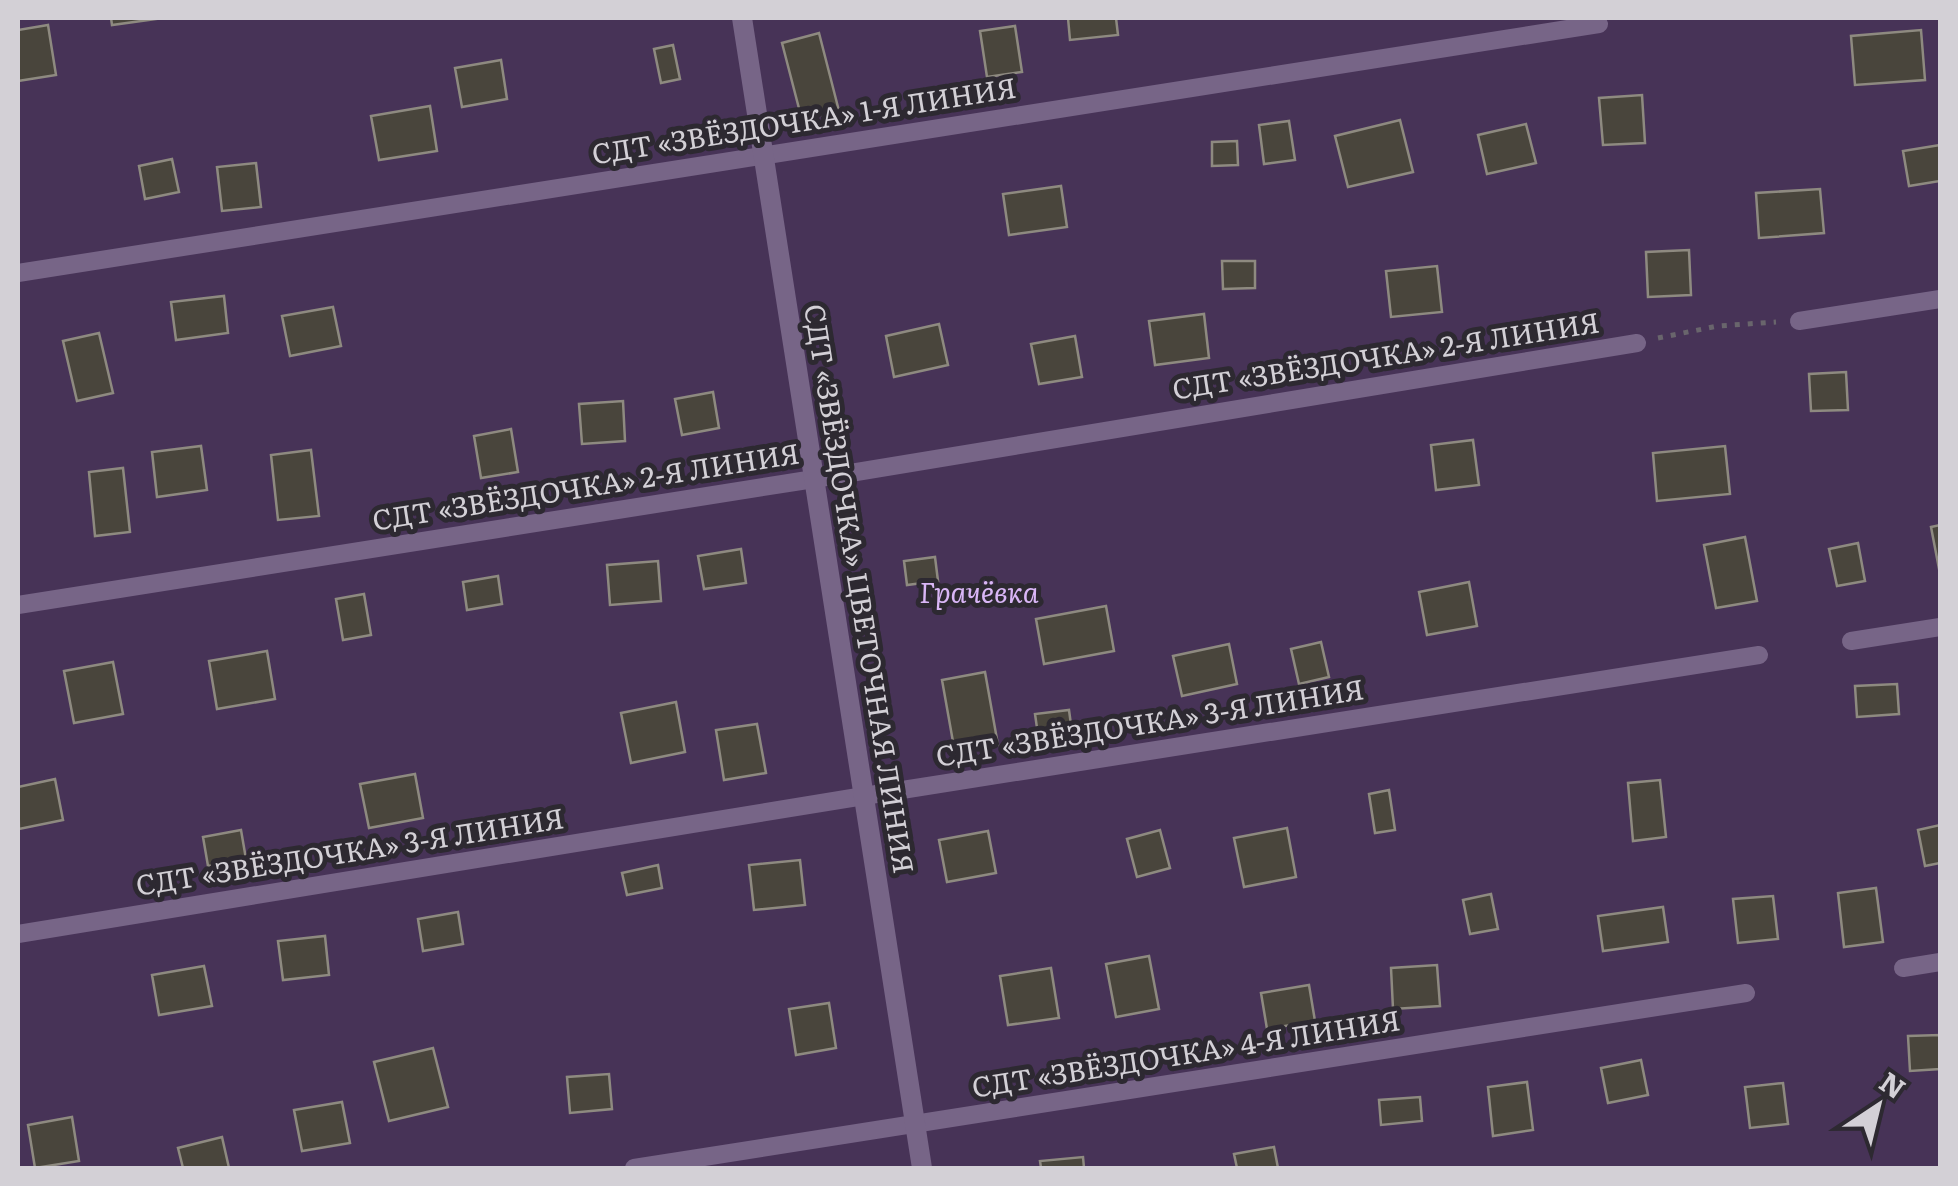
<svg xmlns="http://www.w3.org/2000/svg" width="1958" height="1186" font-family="Literata,serif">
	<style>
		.green { fill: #473357 }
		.building { fill: #49453c; stroke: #8e8a80; stroke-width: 2.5 }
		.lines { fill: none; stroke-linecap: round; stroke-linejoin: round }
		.path { stroke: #69656c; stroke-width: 5; stroke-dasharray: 5 8; stroke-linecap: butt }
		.lane { stroke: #776587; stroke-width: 18 }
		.street { stroke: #776587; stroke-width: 20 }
		.labels { text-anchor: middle; stroke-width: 10; stroke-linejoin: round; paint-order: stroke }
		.street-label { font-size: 28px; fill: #d3d0d6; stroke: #2d2931 }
		.park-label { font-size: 28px; font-style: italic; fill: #d9b6f6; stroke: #2d2931 }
	</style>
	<rect width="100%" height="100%" fill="#2d2931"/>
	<!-- green -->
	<rect class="green" x="18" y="18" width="1922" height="1150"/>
	<!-- building -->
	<g class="building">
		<polygon points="111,18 163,18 112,25"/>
		<polygon points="1068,18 1116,18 1118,35 1070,40"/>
		<polygon points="48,25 56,75 18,81 18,30"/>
		<polygon points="1015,26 1022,72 987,77 980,31"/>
		<polygon points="1921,30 1925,80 1855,85 1851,36"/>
		<polygon points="819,33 839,111 802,120 782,43"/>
		<polygon points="673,45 680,79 661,83 654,49"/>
		<polygon points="501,60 507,99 462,107 455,68"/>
		<polygon points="1642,95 1645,143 1603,145 1599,98"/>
		<polygon points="430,106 437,151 379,160 371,116"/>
		<polygon points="1400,120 1413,172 1348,187 1335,136"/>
		<polygon points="1289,121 1295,160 1264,164 1259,125"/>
		<polygon points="1526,124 1536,163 1487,174 1478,135"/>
		<polygon points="1237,141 1238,165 1212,166 1212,142"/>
		<polygon points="1940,145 1940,181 1909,186 1903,151"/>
		<polygon points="172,159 179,192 145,199 139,166"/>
		<polygon points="256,163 261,207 222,211 217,167"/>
		<polygon points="1061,186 1067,227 1009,235 1003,194"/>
		<polygon points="1820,189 1824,233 1759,238 1756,193"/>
		<polygon points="1689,250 1691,295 1648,297 1646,252"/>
		<polygon points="1222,261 1255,261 1255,288 1223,289"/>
		<polygon points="1437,266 1442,312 1391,317 1386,271"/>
		<polygon points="224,296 228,333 176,340 171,302"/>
		<polygon points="333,307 341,346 290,356 282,316"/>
		<polygon points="1204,314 1209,358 1155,365 1149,321"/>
		<polygon points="939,324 948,365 894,377 886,336"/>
		<polygon points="99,333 113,393 77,401 63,341"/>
		<polygon points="1075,336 1082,377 1039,384 1031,344"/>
		<polygon points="1846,372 1848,410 1811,411 1809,374"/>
		<polygon points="713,392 719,428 682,435 675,399"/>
		<polygon points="623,401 625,441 582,444 579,404"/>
		<polygon points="511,429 518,472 481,478 474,436"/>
		<polygon points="1473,440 1479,485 1436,490 1431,445"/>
		<polygon points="201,446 207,490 157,497 152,452"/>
		<polygon points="1725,446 1730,494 1657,501 1653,453"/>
		<polygon points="311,450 319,516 278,520 271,455"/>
		<polygon points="123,468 130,532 95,536 89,472"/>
		<polygon points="1940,525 1940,574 1931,527"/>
		<polygon points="1745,537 1757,601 1716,608 1704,545"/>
		<polygon points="1858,543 1865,581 1837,586 1829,549"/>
		<polygon points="741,549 746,583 704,589 698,556"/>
		<polygon points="935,557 938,581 907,585 904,561"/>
		<polygon points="658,561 661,601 610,605 607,565"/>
		<polygon points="498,576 502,604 467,610 463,582"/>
		<polygon points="1469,582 1477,626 1427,635 1419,592"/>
		<polygon points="364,594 371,635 343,640 336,599"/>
		<polygon points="1106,606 1114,651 1044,664 1036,619"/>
		<polygon points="1321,642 1329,677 1299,684 1291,649"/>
		<polygon points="1229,644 1237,684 1182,696 1173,656"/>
		<polygon points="267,651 275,699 217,709 209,661"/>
		<polygon points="113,662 123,714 74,723 64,671"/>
		<polygon points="985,672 998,745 955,753 942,680"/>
		<polygon points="1897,684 1899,714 1857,717 1855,686"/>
		<polygon points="676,702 685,752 631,763 621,713"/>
		<polygon points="1069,710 1072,732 1038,735 1035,714"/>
		<polygon points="757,724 766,773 724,780 716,730"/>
		<polygon points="415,774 423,818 369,828 360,784"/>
		<polygon points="55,779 63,820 19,829 18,787"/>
		<polygon points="1660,780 1666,837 1633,841 1628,783"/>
		<polygon points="1389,790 1395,830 1375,833 1369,794"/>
		<polygon points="1940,825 1940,863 1925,866 1918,830"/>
		<polygon points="1287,828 1296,877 1244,887 1234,838"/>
		<polygon points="241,830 246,859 208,866 203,837"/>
		<polygon points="1160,830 1170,868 1137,877 1127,839"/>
		<polygon points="988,831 996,873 947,882 939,840"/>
		<polygon points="800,860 805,905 754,910 749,865"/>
		<polygon points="658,865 662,888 627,895 622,873"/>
		<polygon points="1876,888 1883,942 1844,947 1838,893"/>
		<polygon points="1491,894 1498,929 1470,934 1463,900"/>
		<polygon points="1773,896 1778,939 1738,943 1733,899"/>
		<polygon points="1663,907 1668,942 1603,951 1598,916"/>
		<polygon points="458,912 463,944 423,951 418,919"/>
		<polygon points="325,936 329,975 283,980 278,941"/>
		<polygon points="1149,956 1159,1009 1116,1017 1106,964"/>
		<polygon points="1437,965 1440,1006 1393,1009 1391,968"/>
		<polygon points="204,966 212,1006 159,1015 152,975"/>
		<polygon points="1051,968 1059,1018 1008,1025 1000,976"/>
		<polygon points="1309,985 1315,1021 1267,1029 1261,993"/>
		<polygon points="829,1003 836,1048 796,1055 789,1009"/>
		<polygon points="1940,1035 1940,1069 1910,1071 1908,1036"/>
		<polygon points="433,1048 448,1107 389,1121 374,1062"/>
		<polygon points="1641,1060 1648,1095 1608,1103 1601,1068"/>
		<polygon points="609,1074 612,1109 570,1113 567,1077"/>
		<polygon points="1527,1082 1533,1130 1493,1136 1488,1087"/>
		<polygon points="1783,1083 1788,1124 1750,1128 1745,1087"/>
		<polygon points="1420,1097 1422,1121 1381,1125 1379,1100"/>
		<polygon points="342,1102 350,1143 302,1151 294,1110"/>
		<polygon points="72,1117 79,1161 35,1168 28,1125"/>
		<polygon points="222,1137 229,1168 183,1168 178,1148"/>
		<polygon points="1274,1147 1278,1168 1237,1168 1234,1154"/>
		<polygon points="1083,1157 1084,1168 1041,1168 1040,1161"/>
	</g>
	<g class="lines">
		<!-- path -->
		<polyline class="path" points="1658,338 1718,326 1776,322"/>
		<!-- lane -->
		<g class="lane">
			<polyline points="18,273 1599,24"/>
			<polyline points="1799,321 1940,299"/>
			<polyline points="18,605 814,479 1637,343"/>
			<polyline points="1851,641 1940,627"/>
			<polyline points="18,934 864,796 1759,655"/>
			<polyline points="1903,968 1940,962"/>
			<polyline points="634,1168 1746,993"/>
		</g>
		<!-- street -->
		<polyline class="street" points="742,18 922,1168"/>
	</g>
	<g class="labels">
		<!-- street labels -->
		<g class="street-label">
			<text transform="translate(804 121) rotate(-9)" y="10">СДТ «ЗВЁЗДОЧКА» 1-Я ЛИНИЯ</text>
			<text transform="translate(1386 356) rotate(-9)" y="10">СДТ «ЗВЁЗДОЧКА» 2-Я ЛИНИЯ</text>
			<text transform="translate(586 487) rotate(-9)" y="10">СДТ «ЗВЁЗДОЧКА» 2-Я ЛИНИЯ</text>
			<text transform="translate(859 589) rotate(81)" y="10">СДТ «ЗВЁЗДОЧКА» ЦВЕТОЧНАЯ ЛИНИЯ</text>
			<text transform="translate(1150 723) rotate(-9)" y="10">СДТ «ЗВЁЗДОЧКА» 3-Я ЛИНИЯ</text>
			<text transform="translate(350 852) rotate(-9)" y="10">СДТ «ЗВЁЗДОЧКА» 3-Я ЛИНИЯ</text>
			<text transform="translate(1186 1054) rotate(-9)" y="10">СДТ «ЗВЁЗДОЧКА» 4-Я ЛИНИЯ</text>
		</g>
		<!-- park labels -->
		<g class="park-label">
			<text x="979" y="603">Грачёвка</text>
		</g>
	</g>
	<!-- border -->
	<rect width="1958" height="1186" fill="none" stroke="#d3d0d6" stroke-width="40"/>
	<!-- north arrow -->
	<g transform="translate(1878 1106) rotate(35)" stroke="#2d2931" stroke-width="8" paint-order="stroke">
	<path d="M0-8L18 38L0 25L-18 38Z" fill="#d3d0d6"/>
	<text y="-15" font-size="28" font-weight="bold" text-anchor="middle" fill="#d3d0d6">N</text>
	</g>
</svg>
